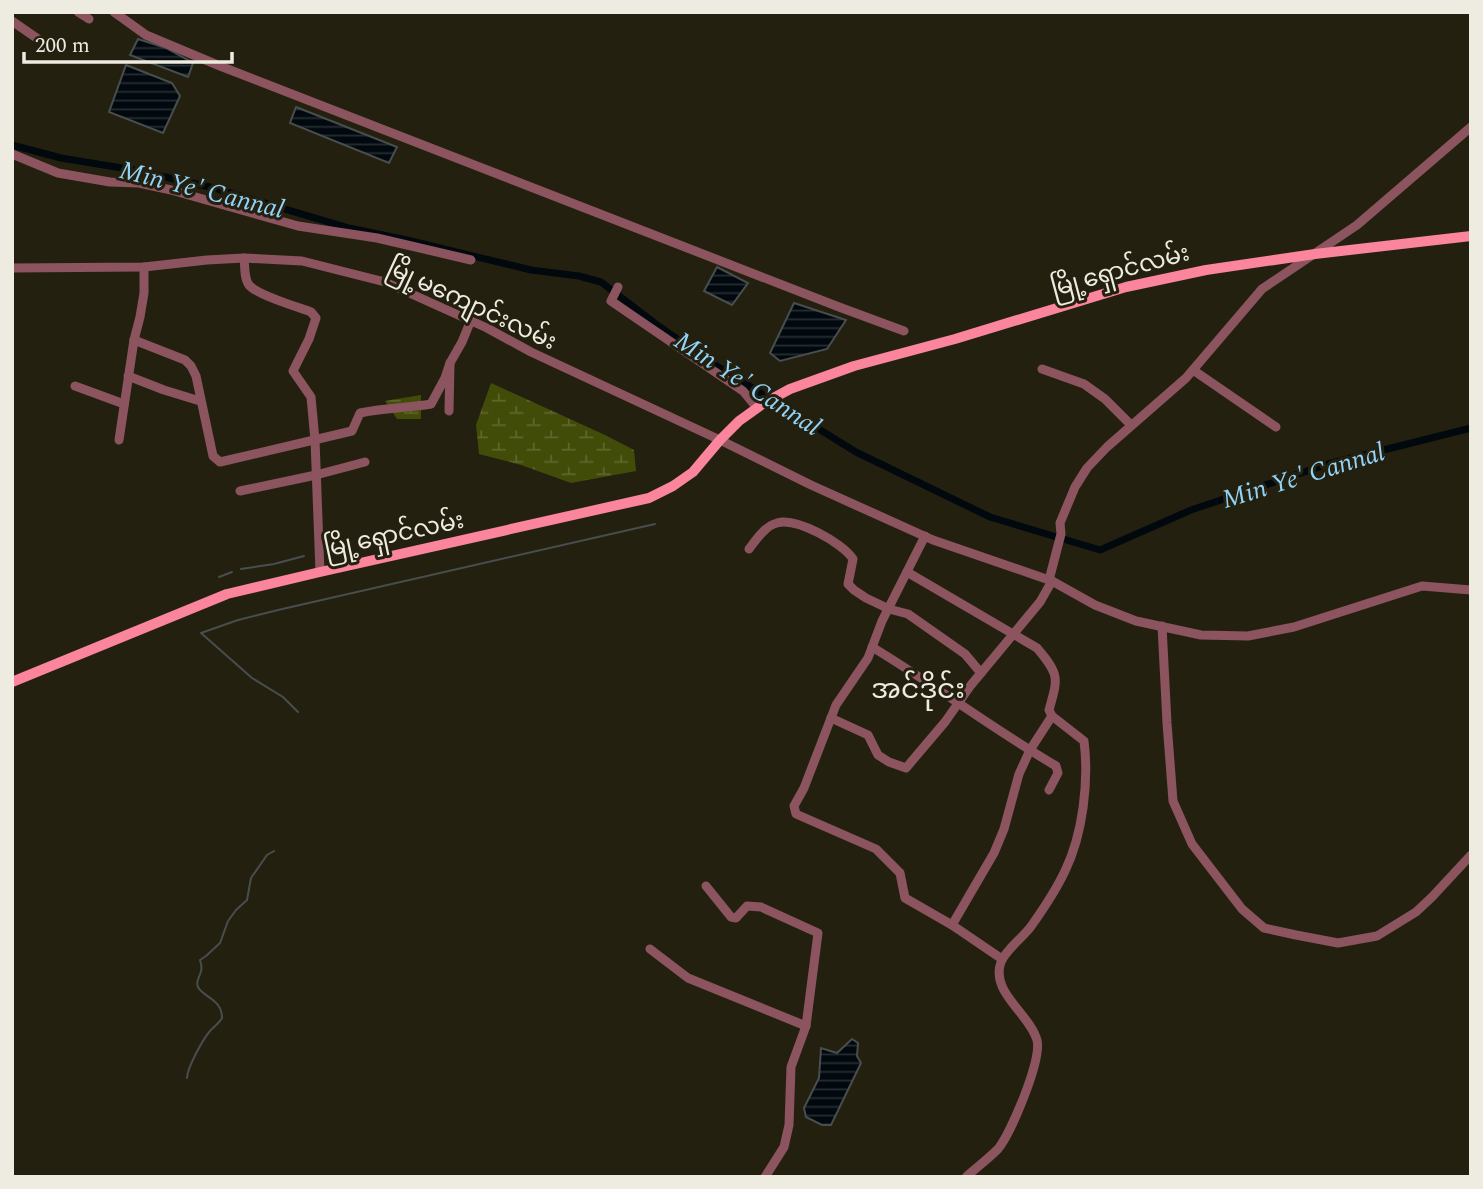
<svg xmlns="http://www.w3.org/2000/svg" width="1483" height="1189" font-family="Spectral,'Noto Sans Myanmar',serif">
	<style>
		.wetland { fill: url(#wetland-marsh) }
		.water { fill: url(#water-rules); stroke: #484d4e; stroke-width: 2 }
		.lines { fill: none; stroke-linecap: round; stroke-linejoin: round }
		.stream { stroke: #484d4e; stroke-width: 2 }
		.canal { stroke: #01090f; stroke-width: 7 }
		.minor { stroke: #8c545e; stroke-width: 9 }
		.major { stroke: #fa859c; stroke-width: 10 }
		.labels { text-anchor: middle; stroke-width: 6; stroke-linejoin: round; paint-order: stroke }
		.street-label { font-size: 24px; fill: #eeebe1; stroke: #242010 }
		.water-label { font-size: 26px; font-style: italic; fill: #92d3f8; stroke: #242010 }
		.quarter-label { font-size: 28px; fill: #eeebe1; stroke: #242010 }
	</style>
	<defs>
		<pattern id="wetland-marsh" width="20" height="14" patternUnits="userSpaceOnUse" patternTransform="scale(1.75)"><rect width="20" height="14" fill="#424c09"/><path d="M1 5h8M5 5V1M11 12h8M15 12V8" fill="none" stroke="#5e662d"/></pattern>
		<pattern id="water-rules" width="6" height="5" patternUnits="userSpaceOnUse" patternTransform="scale(1.75)"><rect width="6" height="5" fill="#01090f"/><path d="M0 2.5h6" fill="none" stroke="#262d32"/></pattern>
	</defs>
	<rect width="100%" height="100%" fill="#242010"/>
	<!-- wetland -->
	<g class="wetland">
		<polygon points="491,383 605,435 634,450 636,471 571,483 521,465 479,454 476,425"/>
		<polygon points="421,395 421,419 397,419 385,401"/>
	</g>
	<!-- water -->
	<g class="water">
		<polygon points="138,39 166,48 193,63 188,77 130,55"/>
		<polygon points="126,65 172,83 180,96 163,133 109,112"/>
		<polygon points="296,107 397,147 389,163 290,123"/>
		<polygon points="717,267 748,283 732,305 704,291"/>
		<polygon points="794,303 846,320 827,349 780,361 770,353"/>
		<polygon points="852,1039 858,1043 857,1056 861,1063 831,1125 822,1125 806,1117 804,1108 819,1078 821,1048 837,1053"/>
	</g>
	<g class="lines">
		<!-- stream -->
		<g class="stream">
			<polyline points="241,569 274,564 304,556"/>
			<polyline points="219,577 232,572"/>
			<polyline points="298,712 283,697 252,678 201,633 238,620 278,610 655,524"/>
			<path d="M187 1078C187 1068 203 1039 210 1031 214 1026 219 1024 222 1018 222 999 204 998 198 987 195 981 200 977 201 971 202 968 201 963 200 960L206 956 220 943 228 921 236 910 247 900 251 878 267 855 274 851"/>
		</g>
		<!-- canal -->
		<polyline class="canal" points="12,145 61,158 134,170 210,187 349,228 407,240 531,270 579,276 601,282 656,324 715,365 856,452 990,517 1100,550 1191,510 1328,464 1471,428"/>
		<!-- minor -->
		<g class="minor">
			<polyline points="78,12 89,19"/>
			<polyline points="114,12 146,35 220,66 839,307 904,331"/>
			<polyline points="12,21 38,39"/>
			<polyline points="12,154 58,173 110,182 139,183 171,190 298,226 377,238 471,260"/>
			<path d="M244 258C245 266 244 279 249 285 257 295 298 307 311 312L316 318 309 339 293 371 311 397 315 440 320 572"/>
			<polyline points="12,268 144,267 207,260 244,258 302,261 385,282 487,328 531,352 720,440 811,485 933,540 1052,581 1095,605 1136,621 1201,635 1248,636 1294,627 1422,586 1471,590"/>
			<polyline points="618,287 611,301 743,391 757,408"/>
			<path d="M134 340 185 360 191 366 196 376 213 456 220 462 352 431 360 413C383 408 407 408 431 404L445 378 450 363"/>
			<polyline points="1042,369 1084,384 1105,399 1131,425"/>
			<polyline points="1193,370 1276,427"/>
			<polyline points="128,376 164,390 200,401"/>
			<polyline points="75,386 124,404"/>
			<polyline points="449,411 450,363 462,342 471,320"/>
			<polyline points="119,440 134,340 140,317 144,293 144,267"/>
			<polyline points="240,491 316,475 365,462"/>
			<polyline points="925,536 882,621 868,658 836,705 804,788 794,806 796,814 876,849 900,873 905,898 952,925 1002,959"/>
			<path d="M749 549C756 540 765 526 777 523 796 517 843 543 853 559L848 584 854 590 866 598 889 609 908 614 965 654 981 673"/>
			<path d="M907 572 1037 648C1060 675 1058 678 1049 710L1052 716 1084 741C1089 781 1083 834 1065 871 1056 890 1044 908 1032 925 1024 937 1006 949 1001 962 990 992 1029 1013 1037 1040 1042 1060 1011 1133 998 1149 988 1159 976 1168 966 1177"/>
			<polyline points="1049,580 1061,534 1060,523 1075,487 1087,468 1107,447 1186,378 1262,289 1357,225 1471,127"/>
			<polyline points="1162,626 1167,723 1173,801 1192,844 1242,909 1264,928 1296,935 1338,943 1377,936 1416,912 1432,897 1471,855"/>
			<path d="M872 647C935 685 993 729 1056 766L1058 773 1049 790"/>
			<polyline points="831,718 868,735 878,755 889,762 906,768 945,722 971,685 1040,602 1052,581"/>
			<polyline points="706,886 731,917 736,918 747,906 761,907 818,933 806,1026 791,1067 789,1125 784,1147 765,1177"/>
			<polyline points="952,925 994,853 1004,829 1019,774 1030,750 1052,716"/>
			<polyline points="650,949 688,978 806,1026"/>
		</g>
		<!-- major -->
		<polyline class="major" points="12,682 227,594 320,572 649,498 673,486 693,472 720,440 739,421 764,403 790,389 854,366 955,339 1126,287 1206,270 1315,254 1471,236"/>
	</g>
	<g class="labels">
		<!-- street labels -->
		<g class="street-label">
			<text transform="translate(1120 270) rotate(-15)" y="8">မြို့ရှောင်လမ်း</text>
			<text transform="translate(472 304) rotate(25)" y="8">မြို့မကျောင်းလမ်း</text>
			<text transform="translate(394 534) rotate(-12)" y="8">မြို့ရှောင်လမ်း</text>
		</g>
		<!-- water labels -->
		<g class="water-label">
			<text transform="translate(202 189) rotate(14)" y="9">Min Ye' Cannal</text>
			<text transform="translate(748 383) rotate(33)" y="9">Min Ye' Cannal</text>
			<text transform="translate(1303 475) rotate(-17)" y="9">Min Ye' Cannal</text>
		</g>
		<!-- quarter labels -->
		<g class="quarter-label">
			<text x="918" y="698">အင်ဒိုင်း</text>
		</g>
	</g>
	<!-- border -->
	<rect width="1483" height="1189" fill="none" stroke="#eeebe1" stroke-width="28"/>
	<!-- scale -->
	<path d="M24 52v10h208v-10" fill="none" stroke="#eeebe1" stroke-width="3.5"/>
	<text x="35" y="52" font-size="21" fill="#eeebe1" stroke="#242010" stroke-width="5" paint-order="stroke">200 m</text>
</svg>
